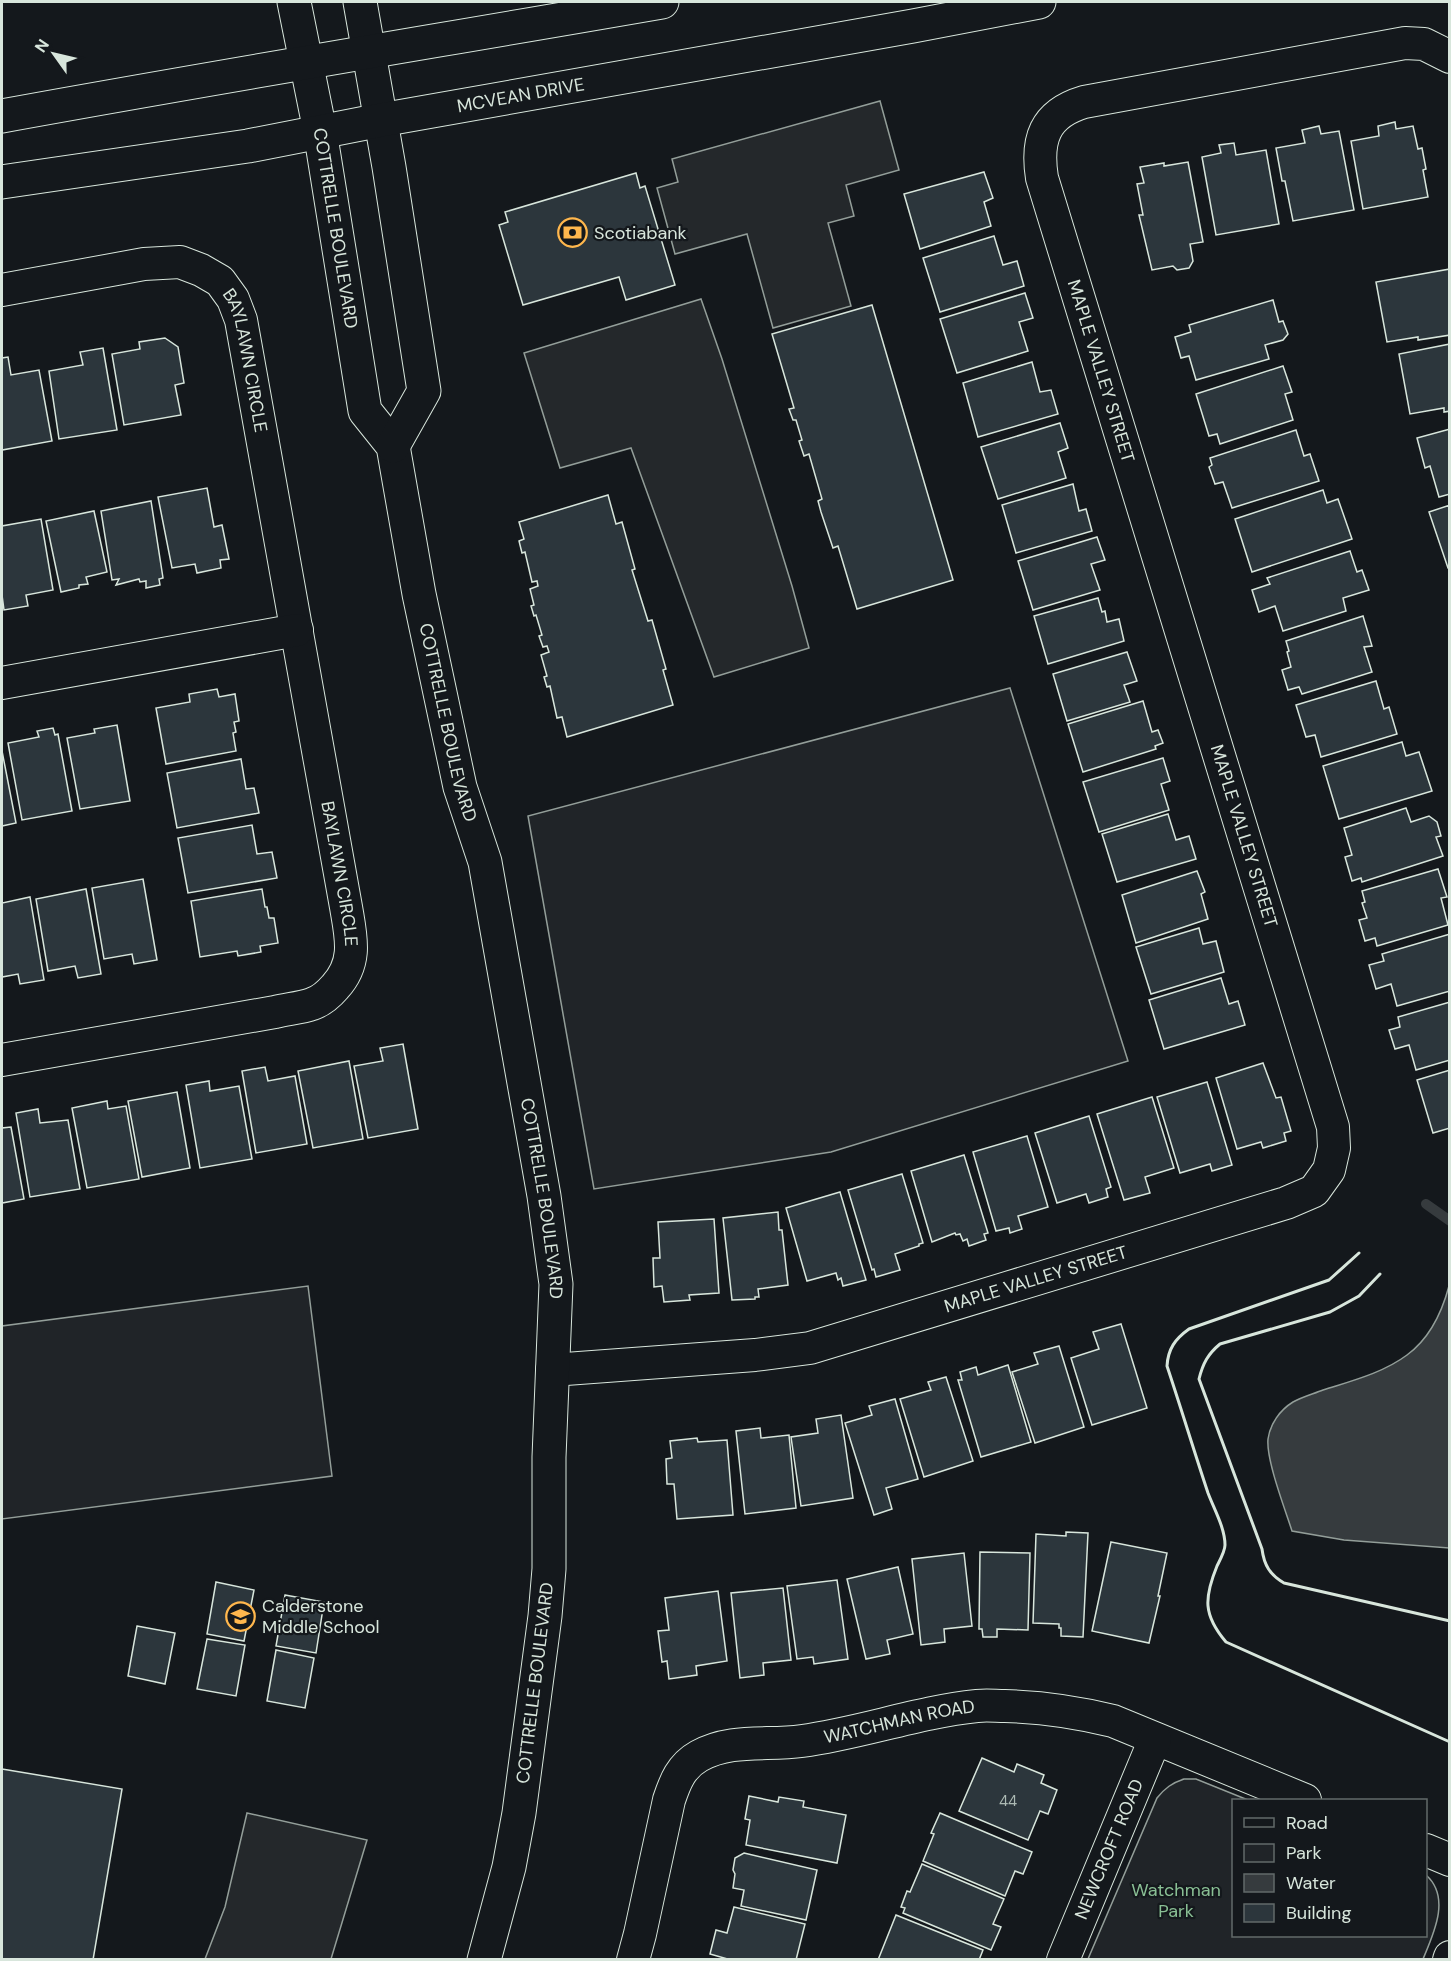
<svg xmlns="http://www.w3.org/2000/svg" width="1451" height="1961" font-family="'DM Sans',sans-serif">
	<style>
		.green { fill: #202428; stroke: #939e99; stroke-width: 1.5 }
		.parking { fill: #24282b; stroke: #939e99; stroke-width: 1.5 }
		.water { fill: #363b3e; stroke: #939e99; stroke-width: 1.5 }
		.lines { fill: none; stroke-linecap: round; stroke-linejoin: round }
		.stream { stroke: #363b3e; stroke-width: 10 }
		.building { fill: #2c363c; stroke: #d8e6dc; stroke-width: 1.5 }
		.minor-casing { stroke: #d8e6dc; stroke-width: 34 }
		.secondary-casing { stroke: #d8e6dc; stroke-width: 35 }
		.minor { stroke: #14181c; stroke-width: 32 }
		.secondary { stroke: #14181c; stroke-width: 33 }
		.wall { stroke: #d8e6dc; stroke-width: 3 }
		.labels { text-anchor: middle; stroke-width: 4.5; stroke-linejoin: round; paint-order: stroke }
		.number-label { font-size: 15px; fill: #adbab4 }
		.street-label { font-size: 18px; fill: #d8e6dc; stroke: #14181c }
		.poi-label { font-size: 18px; fill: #d8e6dc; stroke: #14181c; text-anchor: start }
		.park-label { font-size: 18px; fill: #8ac095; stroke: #14181c }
	</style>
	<rect width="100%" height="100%" fill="#14181c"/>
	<!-- green -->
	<g class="green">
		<polygon points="1010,688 1128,1061 831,1152 594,1189 528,816"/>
		<polygon points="308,1286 332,1476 2,1519 2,1326"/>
		<path d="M1184 1779H1196L1248 1800H1234V1936H1426V1875C1451 1897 1434 1933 1423 1959H1088L1157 1798C1165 1788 1172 1783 1184 1779Z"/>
	</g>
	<!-- parking -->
	<g class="parking">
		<polygon points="880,101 899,170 846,185 854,216 828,223 851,306 773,328 747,234 675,254 657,188 678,182 672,159"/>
		<polygon points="701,299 722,359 792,586 809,648 714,677 631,448 560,468 524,353"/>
		<polygon points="247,1813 367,1840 331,1959 205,1959 225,1907"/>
	</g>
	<!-- water -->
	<path class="water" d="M1449 1286V1548L1344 1540 1292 1531C1285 1509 1266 1460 1268 1439 1270 1424 1280 1410 1293 1402 1302 1397 1313 1394 1323 1390 1351 1381 1383 1373 1407 1355 1429 1339 1442 1312 1449 1286Z"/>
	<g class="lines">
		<!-- stream -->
		<polyline class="stream" points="1426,1204 1450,1221"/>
	</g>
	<!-- building -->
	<g class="building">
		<polygon points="1395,122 1396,129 1413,126 1418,149 1422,148 1426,169 1423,170 1428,197 1363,209 1351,141 1379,136 1378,126"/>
		<polygon points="1319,126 1321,134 1339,131 1354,210 1293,221 1285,181 1282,181 1276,148 1305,143 1302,130"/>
		<polygon points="1234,143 1236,155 1266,150 1279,224 1216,235 1202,157 1221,153 1219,145"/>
		<polygon points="1188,162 1203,242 1190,244 1193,261 1189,268 1177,270 1173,266 1152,270 1139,215 1143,215 1137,184 1144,183 1140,167 1164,163 1164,166"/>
		<polygon points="984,172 993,198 984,202 991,226 920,249 904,194"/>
		<polygon points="636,173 640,188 645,186 675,285 626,300 619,277 523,305 499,225 508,222 505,212"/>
		<polygon points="994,236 1003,265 1017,261 1024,286 940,312 923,258"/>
		<polygon points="1450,269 1450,335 1418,340 1418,337 1387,342 1376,282"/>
		<polygon points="1025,293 1033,318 1019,322 1028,351 957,373 940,319"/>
		<polygon points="1273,300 1279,322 1283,321 1288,334 1283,340 1265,345 1269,359 1196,380 1189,356 1181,358 1175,337 1191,332 1189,325"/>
		<polygon points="872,305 953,580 857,609 838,546 833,548 821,512 818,501 822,499 809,454 804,456 799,441 802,440 796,420 793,420 789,409 794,408 772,334"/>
		<polygon points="165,338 178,347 184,383 175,385 181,415 124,425 112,354 140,349 139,342"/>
		<polygon points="1450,344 1450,411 1444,412 1444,408 1410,414 1399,354"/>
		<polygon points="103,348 117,430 59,439 49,371 83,365 80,352"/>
		<polygon points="8,357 11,375 39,370 52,441 2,450 2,358"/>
		<polygon points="1032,362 1040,392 1051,390 1058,414 978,437 963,383"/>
		<polygon points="1283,366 1292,392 1285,394 1293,420 1220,444 1217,434 1209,436 1196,394"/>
		<polygon points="1060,423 1068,448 1058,452 1066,478 998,499 981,447"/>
		<polygon points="1450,429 1450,494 1439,497 1430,466 1425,468 1417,438"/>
		<polygon points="1296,430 1304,456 1310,454 1319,481 1232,508 1223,482 1215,484 1209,467 1212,465 1210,458"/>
		<polygon points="1073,484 1079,511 1086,509 1092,531 1016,553 1002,505"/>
		<polygon points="207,488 214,527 222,525 229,559 220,560 221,568 197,573 195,564 172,568 158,497"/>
		<polygon points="1323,490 1327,503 1338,499 1352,539 1252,572 1235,519"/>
		<polygon points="608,495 616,524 622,522 635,569 632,570 648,621 652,620 666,669 663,670 673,705 567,737 562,717 557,718 550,686 547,687 544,677 547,676 541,655 549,652 547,646 543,647 539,636 542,635 536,615 534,616 531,606 534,605 530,589 538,586 537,581 532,582 525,552 522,553 519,541 524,539 519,522"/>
		<polygon points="151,501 163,578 159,579 160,585 146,588 146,581 140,582 139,579 116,585 119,579 112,580 101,511"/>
		<polygon points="1450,505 1450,568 1448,568 1429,512"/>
		<polygon points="94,511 107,572 86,577 88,584 79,585 79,588 61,592 46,521"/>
		<polygon points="41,519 53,590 26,595 28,606 4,610 2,595 2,526"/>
		<polygon points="1097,537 1105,560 1091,564 1100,590 1033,610 1018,561"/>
		<polygon points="1350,551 1357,572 1362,570 1369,590 1343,598 1346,611 1283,631 1275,606 1259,612 1252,590 1270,584 1267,578"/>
		<polygon points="1098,598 1102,612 1105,611 1107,622 1119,619 1124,641 1048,664 1034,616"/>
		<polygon points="1363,616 1372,646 1364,647 1372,672 1302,694 1299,687 1288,690 1282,670 1291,667 1287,652 1289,651 1286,641"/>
		<polygon points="1127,652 1137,681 1124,685 1130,702 1067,721 1053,674"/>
		<polygon points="1376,681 1384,709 1389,707 1397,734 1321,757 1315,735 1306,737 1296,705"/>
		<polygon points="217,689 219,697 235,694 239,721 234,722 236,732 233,733 236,751 166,764 156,708 190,702 189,694"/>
		<polygon points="1143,701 1152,732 1158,730 1163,743 1155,746 1156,749 1083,772 1068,724"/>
		<polygon points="117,725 130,801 80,809 67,738 95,733 94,729"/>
		<polygon points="53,728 55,735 58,734 72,811 22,820 8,743 39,737 37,731"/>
		<polygon points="1402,742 1406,756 1419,752 1432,791 1339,819 1323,766"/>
		<polygon points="2,751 16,823 2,826"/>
		<polygon points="1163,758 1170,781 1161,784 1169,810 1099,832 1083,782"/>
		<polygon points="241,759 246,789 254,788 259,813 177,828 167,773"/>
		<polygon points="1406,808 1411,822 1429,816 1437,822 1441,836 1436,837 1443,856 1362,882 1361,878 1352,881 1345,857 1352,855 1344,828"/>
		<polygon points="1168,814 1176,840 1189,836 1196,859 1117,882 1102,834"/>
		<polygon points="252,825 257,854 272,852 277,878 188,893 178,838"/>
		<polygon points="1438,869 1447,897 1441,898 1448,925 1377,946 1375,938 1365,941 1359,920 1367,918 1362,903 1365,902 1362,891"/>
		<polygon points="1197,871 1205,892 1201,894 1208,919 1136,943 1122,895"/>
		<polygon points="143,879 157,960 134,964 132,954 104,959 92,888"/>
		<polygon points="86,889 101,974 78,978 75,966 48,971 36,899"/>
		<polygon points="262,889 265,907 267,907 269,918 274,918 278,943 260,946 261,952 238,956 237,951 200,957 191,901"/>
		<polygon points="30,897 44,980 20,984 18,974 2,977 2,903"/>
		<polygon points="1199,928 1203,944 1216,941 1224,972 1151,994 1136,947"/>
		<polygon points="1450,934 1450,991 1397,1006 1391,984 1376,989 1369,965 1384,961 1382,954"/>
		<polygon points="1221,978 1229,1004 1238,1001 1245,1025 1164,1049 1149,1000"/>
		<polygon points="1450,1002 1450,1060 1416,1070 1409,1045 1395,1049 1389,1030 1400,1027 1398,1017"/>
		<polygon points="403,1044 418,1129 368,1138 354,1066 383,1061 380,1048"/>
		<polygon points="349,1061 363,1139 313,1148 298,1071"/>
		<polygon points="1263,1063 1276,1098 1281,1097 1291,1131 1284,1133 1286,1141 1263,1148 1261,1142 1237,1149 1216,1078"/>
		<polygon points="265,1067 268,1081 295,1076 307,1144 256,1153 242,1071"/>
		<polygon points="1450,1070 1450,1128 1433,1133 1417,1080"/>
		<polygon points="209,1081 210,1091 239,1086 252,1159 200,1168 186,1085"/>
		<polygon points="1207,1082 1232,1165 1212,1171 1210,1164 1180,1173 1157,1097"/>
		<polygon points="177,1092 190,1168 142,1177 128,1101"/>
		<polygon points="1152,1097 1174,1168 1145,1177 1150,1193 1124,1200 1097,1114"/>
		<polygon points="107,1101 108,1109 126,1106 139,1179 87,1188 72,1108"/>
		<polygon points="38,1109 40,1123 68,1120 80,1189 30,1197 16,1113"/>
		<polygon points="1089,1116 1111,1187 1106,1189 1108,1197 1089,1203 1086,1194 1057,1203 1035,1133"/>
		<polygon points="11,1127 24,1199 2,1203 2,1128"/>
		<polygon points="1027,1136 1048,1207 1018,1216 1022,1229 1010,1233 1009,1228 996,1231 973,1152"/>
		<polygon points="964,1155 988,1233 984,1234 986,1240 969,1246 967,1239 963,1241 960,1234 956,1235 955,1233 932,1242 911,1171"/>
		<polygon points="902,1174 923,1243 919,1244 919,1246 895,1254 900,1270 876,1277 874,1269 872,1270 848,1190"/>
		<polygon points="840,1192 866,1280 843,1286 841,1278 838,1280 836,1273 807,1281 786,1208"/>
		<polygon points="778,1212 779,1230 782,1230 788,1285 758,1289 759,1297 755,1297 755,1299 732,1300 723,1218"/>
		<polygon points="714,1219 719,1293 689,1295 690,1300 664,1302 662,1286 654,1287 653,1258 660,1258 658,1222"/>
		<polygon points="1121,1324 1147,1408 1092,1425 1071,1358 1099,1349 1093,1332"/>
		<polygon points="1059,1346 1084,1427 1035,1443 1012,1372 1038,1364 1034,1353"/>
		<polygon points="1008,1365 1031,1442 981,1457 958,1380 962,1380 960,1372 976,1367 978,1375"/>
		<polygon points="946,1377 973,1461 924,1477 900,1399 931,1390 928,1382"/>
		<polygon points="895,1399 918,1479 886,1488 892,1509 874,1515 845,1423 872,1415 869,1406"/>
		<polygon points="841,1415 853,1498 801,1506 791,1437 818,1433 816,1419"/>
		<polygon points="760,1428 761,1438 789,1435 796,1508 745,1514 736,1431"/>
		<polygon points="697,1438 698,1442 727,1440 733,1515 677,1519 674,1484 667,1484 666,1459 672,1458 670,1441"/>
		<polygon points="1066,1532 1088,1533 1083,1637 1061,1636 1061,1628 1059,1628 1059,1624 1033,1623 1036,1534 1066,1536"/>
		<polygon points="1111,1542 1167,1553 1158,1596 1160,1596 1149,1643 1092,1631"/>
		<polygon points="980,1552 1030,1553 1028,1630 997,1629 997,1637 983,1637 982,1629 979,1629"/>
		<polygon points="964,1553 972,1626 944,1629 945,1642 921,1645 912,1559"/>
		<polygon points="898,1567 913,1634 887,1640 890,1654 866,1659 847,1579"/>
		<polygon points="837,1580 848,1659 814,1664 813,1657 797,1659 787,1586"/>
		<polygon points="216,1582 254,1590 244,1641 207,1634"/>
		<polygon points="783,1588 791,1660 763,1663 764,1675 740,1678 731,1593"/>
		<polygon points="718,1591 727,1661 696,1666 697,1675 669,1679 667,1661 662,1662 658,1631 669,1630 665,1598"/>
		<polygon points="285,1595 324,1602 316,1653 276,1646"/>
		<polygon points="137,1626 175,1633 165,1684 128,1676"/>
		<polygon points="207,1639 245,1645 236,1696 197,1689"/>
		<polygon points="276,1650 314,1658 305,1708 267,1701"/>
		<polygon points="982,1758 1014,1772 1017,1764 1044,1775 1041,1783 1057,1790 1048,1814 1040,1811 1028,1840 959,1811"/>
		<polygon points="2,1769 122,1789 93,1960 2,1960"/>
		<polygon points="749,1796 778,1802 779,1797 804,1801 803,1807 846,1815 837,1863 746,1845 750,1820 745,1819"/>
		<polygon points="940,1813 1032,1852 1023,1874 1015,1871 1005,1896 923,1861 934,1834 931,1833"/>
		<polygon points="744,1853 817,1870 806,1920 741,1906 744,1890 733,1888 735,1874 733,1870 735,1858"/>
		<polygon points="922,1864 1004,1899 993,1924 1001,1927 991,1950 903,1913 905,1908 901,1907 907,1891 910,1892"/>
		<polygon points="734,1907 805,1924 796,1960 731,1960 710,1954 716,1930 727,1933"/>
		<polygon points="896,1915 983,1950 979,1960 878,1960"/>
	</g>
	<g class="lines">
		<defs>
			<g id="minor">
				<path id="s1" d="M2 290 144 264 180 262 201 270 220 281 233 299 241 320 346 907C351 937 358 962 335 987 329 994 321 1001 312 1004 301 1008 287 1009 275 1012L2 1060"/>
				<polyline points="2,683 297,630"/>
				<path id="s2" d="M552 1370 755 1355 810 1348 1286 1203 1314 1191 1329 1170 1334 1148 1333 1127 1042 178C1036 140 1044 114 1084 102L1405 43 1424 44 1450 57"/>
				<polyline points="1426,1850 1450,1860"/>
				<path id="s3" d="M633 1960 640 1934 669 1800C675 1782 681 1766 699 1756 731 1738 767 1746 802 1741 861 1733 918 1712 977 1706 986 1705 996 1706 1005 1706 1042 1707 1077 1712 1113 1721L1305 1800"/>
				<path id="s4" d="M1063 1960 1155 1739"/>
				<polyline points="1449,1960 1450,1957"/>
			</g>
			<g id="secondary">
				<path id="s5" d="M294 2 320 131 365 411 393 446 419 594 460 787 485 862 544 1196 556 1284 549 1457V1569L545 1616 519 1813 509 1867 484 1960"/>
				<polyline points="360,2 389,167 424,391 393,446"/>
				<path d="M2 116C221 76 442 40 662 2"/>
				<path id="s6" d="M2 182 248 146 381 120 913 26 1039 2"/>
			</g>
		</defs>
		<!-- minor casing -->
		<use href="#minor" class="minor-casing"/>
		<!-- secondary casing -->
		<use href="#secondary" class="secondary-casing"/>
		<!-- minor -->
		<use href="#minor" class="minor"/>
		<!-- secondary -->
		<use href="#secondary" class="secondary"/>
		<!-- wall -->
		<g class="wall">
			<path d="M1359 1253 1329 1280 1189 1329C1175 1339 1168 1349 1167 1366 1181 1408 1194 1451 1208 1493 1214 1509 1225 1528 1225 1545 1225 1551 1220 1560 1217 1566 1204 1598 1203 1615 1226 1642L1450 1742"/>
			<path d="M1380 1274 1359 1296 1330 1312 1220 1344C1208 1354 1203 1363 1199 1379L1262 1549C1264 1565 1270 1575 1284 1583L1450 1621"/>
		</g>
	</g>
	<!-- icons -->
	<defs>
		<symbol id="bank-ring" viewBox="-11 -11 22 22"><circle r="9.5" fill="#14181c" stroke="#ffb74d" stroke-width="1.5"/><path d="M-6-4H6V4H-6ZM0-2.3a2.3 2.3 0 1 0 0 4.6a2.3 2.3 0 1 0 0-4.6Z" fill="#ffb74d"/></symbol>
		<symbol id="school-ring" viewBox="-11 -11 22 22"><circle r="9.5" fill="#14181c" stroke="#ffb74d" stroke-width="1.5"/><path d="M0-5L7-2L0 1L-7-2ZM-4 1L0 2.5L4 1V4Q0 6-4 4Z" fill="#ffb74d"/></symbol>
	</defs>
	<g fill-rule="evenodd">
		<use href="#bank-ring" x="556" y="216" width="33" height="33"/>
		<use href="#school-ring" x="224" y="1600" width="33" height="33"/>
	</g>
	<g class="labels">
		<!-- number labels -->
		<g class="number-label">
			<text x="1008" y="1806">44</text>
		</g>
		<!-- street labels -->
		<g class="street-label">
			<text dy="6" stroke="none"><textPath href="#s6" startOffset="526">MCVEAN DRIVE</textPath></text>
			<text dy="6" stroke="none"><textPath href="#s5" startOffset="230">COTTRELLE BOULEVARD</textPath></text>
			<text dy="6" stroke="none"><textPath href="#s1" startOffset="310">BAYLAWN CIRCLE</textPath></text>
			<text transform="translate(1101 371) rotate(73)" y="6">MAPLE VALLEY STREET</text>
			<text dy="6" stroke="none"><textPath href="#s5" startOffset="742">COTTRELLE BOULEVARD</textPath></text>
			<text transform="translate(1244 836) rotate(73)" y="6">MAPLE VALLEY STREET</text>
			<text dy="6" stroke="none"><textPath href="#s1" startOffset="832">BAYLAWN CIRCLE</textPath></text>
			<text dy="6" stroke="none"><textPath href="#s5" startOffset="1228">COTTRELLE BOULEVARD</textPath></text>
			<text dy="6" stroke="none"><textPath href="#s2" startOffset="495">MAPLE VALLEY STREET</textPath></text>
			<text transform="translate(535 1683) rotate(-83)" y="6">COTTRELLE BOULEVARD</text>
			<text dy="6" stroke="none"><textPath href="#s3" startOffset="423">WATCHMAN ROAD</textPath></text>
			<text dy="6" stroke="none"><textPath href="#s4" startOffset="120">NEWCROFT ROAD</textPath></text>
		</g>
		<!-- poi labels -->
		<g class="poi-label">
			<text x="594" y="239">Scotiabank</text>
			<text x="262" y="1612">Calderstone<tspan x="262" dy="21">Middle School</tspan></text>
		</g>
		<!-- park labels -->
		<g class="park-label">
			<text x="1176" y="1896">Watchman<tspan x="1176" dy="21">Park</tspan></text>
		</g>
	</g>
	<!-- border -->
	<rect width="1451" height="1961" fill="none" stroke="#d8e6dc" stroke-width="6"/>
	<!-- legend -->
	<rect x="1232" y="1799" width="195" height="138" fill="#14181c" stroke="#626a69" stroke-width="1.5"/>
	<rect x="1244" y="1818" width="30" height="9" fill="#14181c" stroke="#626a69" stroke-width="1.5"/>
	<text x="1286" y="1829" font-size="18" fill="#d8e6dc">Road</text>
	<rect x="1244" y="1844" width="30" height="18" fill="#202428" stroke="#626a69" stroke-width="1.5"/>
	<text x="1286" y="1859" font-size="18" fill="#d8e6dc">Park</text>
	<rect x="1244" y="1874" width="30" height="18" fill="#363b3e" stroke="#626a69" stroke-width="1.5"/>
	<text x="1286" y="1889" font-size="18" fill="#d8e6dc">Water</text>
	<rect x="1244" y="1904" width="30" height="18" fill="#2c363c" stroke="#626a69" stroke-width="1.5"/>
	<text x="1286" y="1919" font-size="18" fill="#d8e6dc">Building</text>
	<!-- north arrow -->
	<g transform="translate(54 54) rotate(304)" stroke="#14181c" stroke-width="4.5" paint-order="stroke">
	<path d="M0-4.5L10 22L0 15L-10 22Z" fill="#d8e6dc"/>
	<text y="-9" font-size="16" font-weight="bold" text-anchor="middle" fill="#d8e6dc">N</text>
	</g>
</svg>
